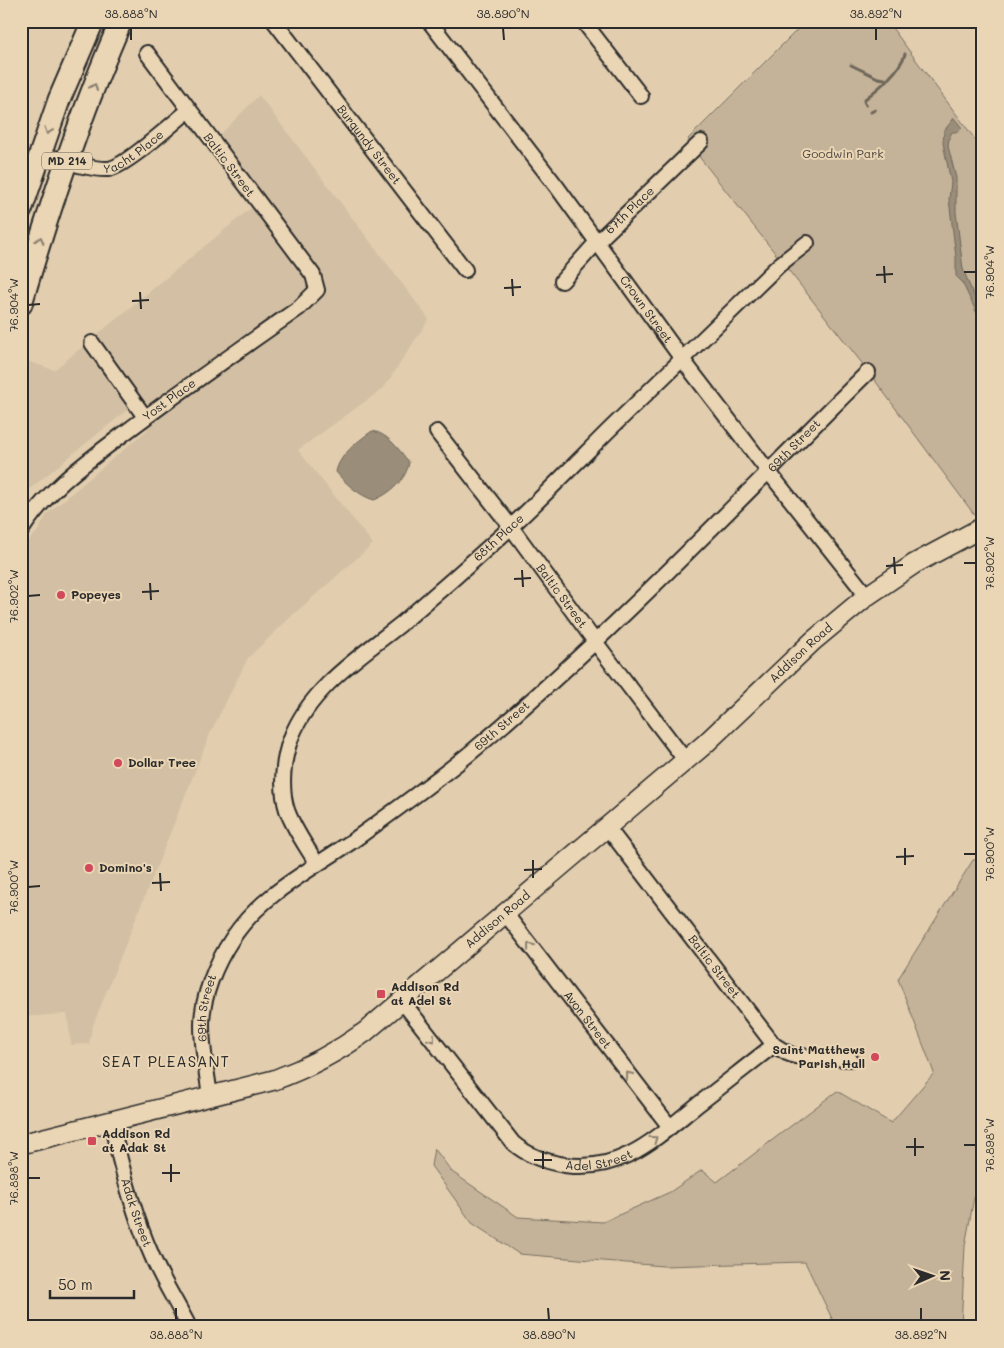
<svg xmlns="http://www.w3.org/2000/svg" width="1004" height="1348" font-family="Mali,sans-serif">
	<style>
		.built { fill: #d3c0a4 }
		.green { fill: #c4b399; stroke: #786f62 }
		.water { fill: #9a8d7a; stroke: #6e665a }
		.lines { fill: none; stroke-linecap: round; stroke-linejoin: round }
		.stream { stroke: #6e665a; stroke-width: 3 }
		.minor-casing { stroke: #2b2b2b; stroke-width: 18 }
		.secondary-casing { stroke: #2b2b2b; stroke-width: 22 }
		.primary-casing { stroke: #2b2b2b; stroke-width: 25 }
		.minor { stroke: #ead5b4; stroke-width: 14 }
		.secondary { stroke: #ead5b4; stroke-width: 19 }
		.primary { stroke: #ead5b4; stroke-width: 21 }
		.oneway { stroke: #8a8070 }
		.ticks { fill: none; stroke: #2b2b2b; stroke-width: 2 }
		.poi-dot { fill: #d1495b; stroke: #ead5b4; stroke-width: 2 }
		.labels { text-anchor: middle; stroke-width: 4; stroke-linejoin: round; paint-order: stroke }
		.shield { fill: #ead5b4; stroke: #645e54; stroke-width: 1 }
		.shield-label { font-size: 11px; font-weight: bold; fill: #2b2b2b }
		.street-label { font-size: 12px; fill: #2b2b2b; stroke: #ead5b4 }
		.park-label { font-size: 12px; fill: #4a4641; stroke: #ead5b4 }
		.poi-label { font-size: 12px; font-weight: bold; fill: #2b2b2b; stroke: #ead5b4; text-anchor: start }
		.quarter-label { font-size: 15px; letter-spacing: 1px; fill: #2b2b2b; stroke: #ead5b4 }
		.neatline { fill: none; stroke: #2b2b2b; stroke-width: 2 }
		.ticks-label { font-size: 12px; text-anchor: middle; fill: #2b2b2b }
	</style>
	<rect width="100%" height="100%" fill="#e2ceaf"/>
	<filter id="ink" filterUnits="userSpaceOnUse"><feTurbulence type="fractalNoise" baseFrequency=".02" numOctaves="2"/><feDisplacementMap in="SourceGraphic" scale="10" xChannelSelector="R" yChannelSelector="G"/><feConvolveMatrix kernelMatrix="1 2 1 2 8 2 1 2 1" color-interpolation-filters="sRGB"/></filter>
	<g filter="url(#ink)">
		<!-- built -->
		<polygon class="built" points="259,95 429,319 384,388 298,450 373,544 293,615 248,658 210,734 92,1028 89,1044 71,1045 67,1014 21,1017 21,548 37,532 47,514 148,429 131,407 21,496 21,359 54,370 251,208 206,149"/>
		<!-- green -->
		<g class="green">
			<polygon points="806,21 887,21 983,150 983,514 976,517 865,367 752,224 697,154 688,139"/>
			<polygon points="983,859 983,1171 978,1176 965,1246 961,1327 836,1327 805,1262 663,1266 519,1254 472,1223 431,1166 434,1148 452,1172 518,1217 603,1222 670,1192 702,1170 717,1182 837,1091 891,1123 934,1073 898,979 973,860"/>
		</g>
		<!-- water -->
		<g class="water">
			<polygon points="954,118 962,128 958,132 952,132 949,138 948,146 956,178 956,212 963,269 973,294 983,310 983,326 962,282 956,276 956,257 949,199 951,182 943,143 944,131"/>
			<path d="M372 431C388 433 400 451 409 462 407 479 390 494 374 500 360 496 346 484 336 472 339 455 358 441 372 431Z"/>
		</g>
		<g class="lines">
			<!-- stream -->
			<g class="stream">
				<polyline points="851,65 878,78 885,79"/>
				<path d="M866 105 864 101 865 99C879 88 900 71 905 54"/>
				<polyline points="871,112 875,110"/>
			</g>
			<defs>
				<g id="minor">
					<path id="s1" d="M274 21 465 270"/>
					<path id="s2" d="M429 21 557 187 682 359 768 471 867 596"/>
					<polyline points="583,21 641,96"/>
					<path id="s3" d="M40 154C58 159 89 170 108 169 124 168 173 123 188 111"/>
					<path id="s4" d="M562 281 596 243 701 142"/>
					<polyline points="92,343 145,417"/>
					<path id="s5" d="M437 432 511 527 596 643 686 761"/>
					<path id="s6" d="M21 531C46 491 85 463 122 435 180 391 239 350 299 308L317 290 313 275 147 53"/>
					<path id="s7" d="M607 827 774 1045 787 1053 795 1056 850 1059"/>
					<path id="s8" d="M317 864C307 847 294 830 287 810 280 788 283 759 291 738 310 688 361 656 401 624 434 596 467 567 500 537 537 503 572 467 608 431 665 375 722 320 779 265L807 243"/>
					<path id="s9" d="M505 913 670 1127"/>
					<path id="s10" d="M402 1001 513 1143C528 1156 546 1162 565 1165 621 1173 656 1138 696 1106 722 1086 748 1065 774 1045"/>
					<path id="s11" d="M210 1096C207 1073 202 1049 202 1025 202 996 216 963 232 939 261 894 311 870 354 840 393 812 432 784 469 754 611 636 737 501 868 372"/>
					<path id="s12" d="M111 1121C121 1167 133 1213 152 1256 162 1280 177 1303 189 1327"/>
				</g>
				<g id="secondary">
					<path id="s13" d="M21 1144 274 1080C307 1068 336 1053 365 1032L705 744 813 641 867 596 914 564 983 527"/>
				</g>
				<g id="primary">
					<polyline points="21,210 59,100 93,21"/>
					<path d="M21 304C49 208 81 113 121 21"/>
				</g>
			</defs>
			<!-- minor casing -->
			<use href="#minor" class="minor-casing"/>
			<!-- secondary casing -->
			<use href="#secondary" class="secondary-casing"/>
			<!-- primary casing -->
			<use href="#primary" class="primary-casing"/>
			<!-- minor -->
			<use href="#minor" class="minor"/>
			<!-- secondary -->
			<use href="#secondary" class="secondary"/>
			<!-- primary -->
			<use href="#primary" class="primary"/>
		</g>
		<!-- one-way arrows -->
		<defs><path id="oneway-chevron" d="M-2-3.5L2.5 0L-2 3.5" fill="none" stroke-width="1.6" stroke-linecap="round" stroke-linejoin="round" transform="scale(1.25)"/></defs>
		<g class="oneway">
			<use href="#oneway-chevron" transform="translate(94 87) rotate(-68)"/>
			<use href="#oneway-chevron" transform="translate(48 131) rotate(110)"/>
			<use href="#oneway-chevron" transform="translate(40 240) rotate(-74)"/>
			<use href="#oneway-chevron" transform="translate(530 946) rotate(-128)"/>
			<use href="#oneway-chevron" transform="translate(432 1039) rotate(52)"/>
			<use href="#oneway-chevron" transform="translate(629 1075) rotate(-128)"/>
			<use href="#oneway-chevron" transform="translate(654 1139) rotate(-36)"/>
		</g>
	</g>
	<!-- ticks -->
	<path class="ticks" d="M131 28V40M503 28 504 40M876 28V40M884 266 885 283M964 272H976M876 275 893 274M512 279 513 296M504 288 521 287M140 292 141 309M132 301 149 300M28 305 40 304M894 557 895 574M964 563H976M886 566 903 565M522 570 523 587M514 579 531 578M150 583 151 600M142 592 159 591M28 596 40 595M905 848V865M964 854H976M896 857 914 856M533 860V878M524 870 542 869M160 873 161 891M152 883 170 882M28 887 40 886M915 1138V1156M964 1145H976M906 1147H924M543 1151V1169M534 1160H552M171 1164V1182M162 1173H180M28 1178H40M176 1308V1320M548 1308 549 1320M921 1308V1320"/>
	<!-- markers -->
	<g class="poi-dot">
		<circle cx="61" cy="595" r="5"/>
		<circle cx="118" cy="763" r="5"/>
		<circle cx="89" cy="868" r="5"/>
		<rect x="376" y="989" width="10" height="10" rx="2.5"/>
		<circle cx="875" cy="1057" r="5"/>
		<rect x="87" y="1136" width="10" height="10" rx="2.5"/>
	</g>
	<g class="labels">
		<!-- shield labels -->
		<rect class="shield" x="42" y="152.5" width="50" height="17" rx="4"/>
		<g class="shield-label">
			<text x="67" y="165">MD 214</text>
		</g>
		<!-- street labels -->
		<g class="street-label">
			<text dy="4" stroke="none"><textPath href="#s1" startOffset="156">Burgundy Street</textPath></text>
			<text dy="4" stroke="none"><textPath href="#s3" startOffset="100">Yacht Place</textPath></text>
			<text transform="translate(229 165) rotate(53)" y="4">Baltic Street</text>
			<text dy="4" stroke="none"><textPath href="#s4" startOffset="98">67th Place</textPath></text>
			<text dy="4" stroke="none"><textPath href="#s2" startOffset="361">Crown Street</textPath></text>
			<text dy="4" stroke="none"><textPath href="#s6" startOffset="199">Yost Place</textPath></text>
			<text dy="4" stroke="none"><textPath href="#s11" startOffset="914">69th Street</textPath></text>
			<text dy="4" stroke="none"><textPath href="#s8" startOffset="426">68th Place</textPath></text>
			<text dy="4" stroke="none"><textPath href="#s5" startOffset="206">Baltic Street</textPath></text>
			<text dy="4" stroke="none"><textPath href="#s13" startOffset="942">Addison Road</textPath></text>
			<text dy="4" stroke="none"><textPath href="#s11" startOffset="509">69th Street</textPath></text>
			<text dy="4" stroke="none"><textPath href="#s13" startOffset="538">Addison Road</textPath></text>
			<text dy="4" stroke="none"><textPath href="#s7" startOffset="176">Baltic Street</textPath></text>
			<text dy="4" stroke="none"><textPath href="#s11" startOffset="89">69th Street</textPath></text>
			<text dy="4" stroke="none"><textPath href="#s9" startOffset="135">Avon Street</textPath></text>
			<text dy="4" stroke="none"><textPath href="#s10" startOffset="272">Adel Street</textPath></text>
			<text dy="4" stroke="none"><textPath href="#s12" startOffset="95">Adak Street</textPath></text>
		</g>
		<!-- park labels -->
		<g class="park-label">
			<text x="843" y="158">Goodwin Park</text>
		</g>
		<!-- poi labels -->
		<g class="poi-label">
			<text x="71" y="599">Popeyes</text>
			<text x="128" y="767">Dollar Tree</text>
			<text x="99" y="872">Domino's</text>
			<text x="391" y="991">Addison Rd<tspan x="391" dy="14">at Adel St</tspan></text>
			<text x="865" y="1054" text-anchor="end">Saint Matthews<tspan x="865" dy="14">Parish Hall</tspan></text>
			<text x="102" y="1138">Addison Rd<tspan x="102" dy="14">at Adak St</tspan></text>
		</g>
		<!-- quarter labels -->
		<g class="quarter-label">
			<text x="166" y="1067">SEAT PLEASANT</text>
		</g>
	</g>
	<!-- margin -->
	<rect width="1004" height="1348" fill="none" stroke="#ead5b4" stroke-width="55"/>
	<!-- north arrow -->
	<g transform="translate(932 1276) rotate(88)" stroke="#ead5b4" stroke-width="4" paint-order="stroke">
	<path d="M0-4L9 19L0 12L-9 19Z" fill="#2b2b2b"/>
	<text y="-8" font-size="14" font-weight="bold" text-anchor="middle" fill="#2b2b2b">N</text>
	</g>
	<!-- scale -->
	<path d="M50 1290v8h84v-8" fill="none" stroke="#2b2b2b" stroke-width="2.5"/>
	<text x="58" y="1290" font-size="15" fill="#2b2b2b" stroke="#ead5b4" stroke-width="4" paint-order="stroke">50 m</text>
	<rect x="28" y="28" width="948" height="1292" class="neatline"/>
	<g class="ticks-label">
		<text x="131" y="18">38.888°N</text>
		<text x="503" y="18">38.890°N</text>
		<text x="876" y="18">38.892°N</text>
		<text transform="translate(990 272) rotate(-90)" y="4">76.904°W</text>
		<text transform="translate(14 305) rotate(-90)" y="4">76.904°W</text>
		<text transform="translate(990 563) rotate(-90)" y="4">76.902°W</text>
		<text transform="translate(14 596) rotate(-90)" y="4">76.902°W</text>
		<text transform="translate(990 854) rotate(-90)" y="4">76.900°W</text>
		<text transform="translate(14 887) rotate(-90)" y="4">76.900°W</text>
		<text transform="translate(990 1145) rotate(-90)" y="4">76.898°W</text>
		<text transform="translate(14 1178) rotate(-90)" y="4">76.898°W</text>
		<text x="176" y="1339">38.888°N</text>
		<text x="549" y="1339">38.890°N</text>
		<text x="921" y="1339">38.892°N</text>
	</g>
</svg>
